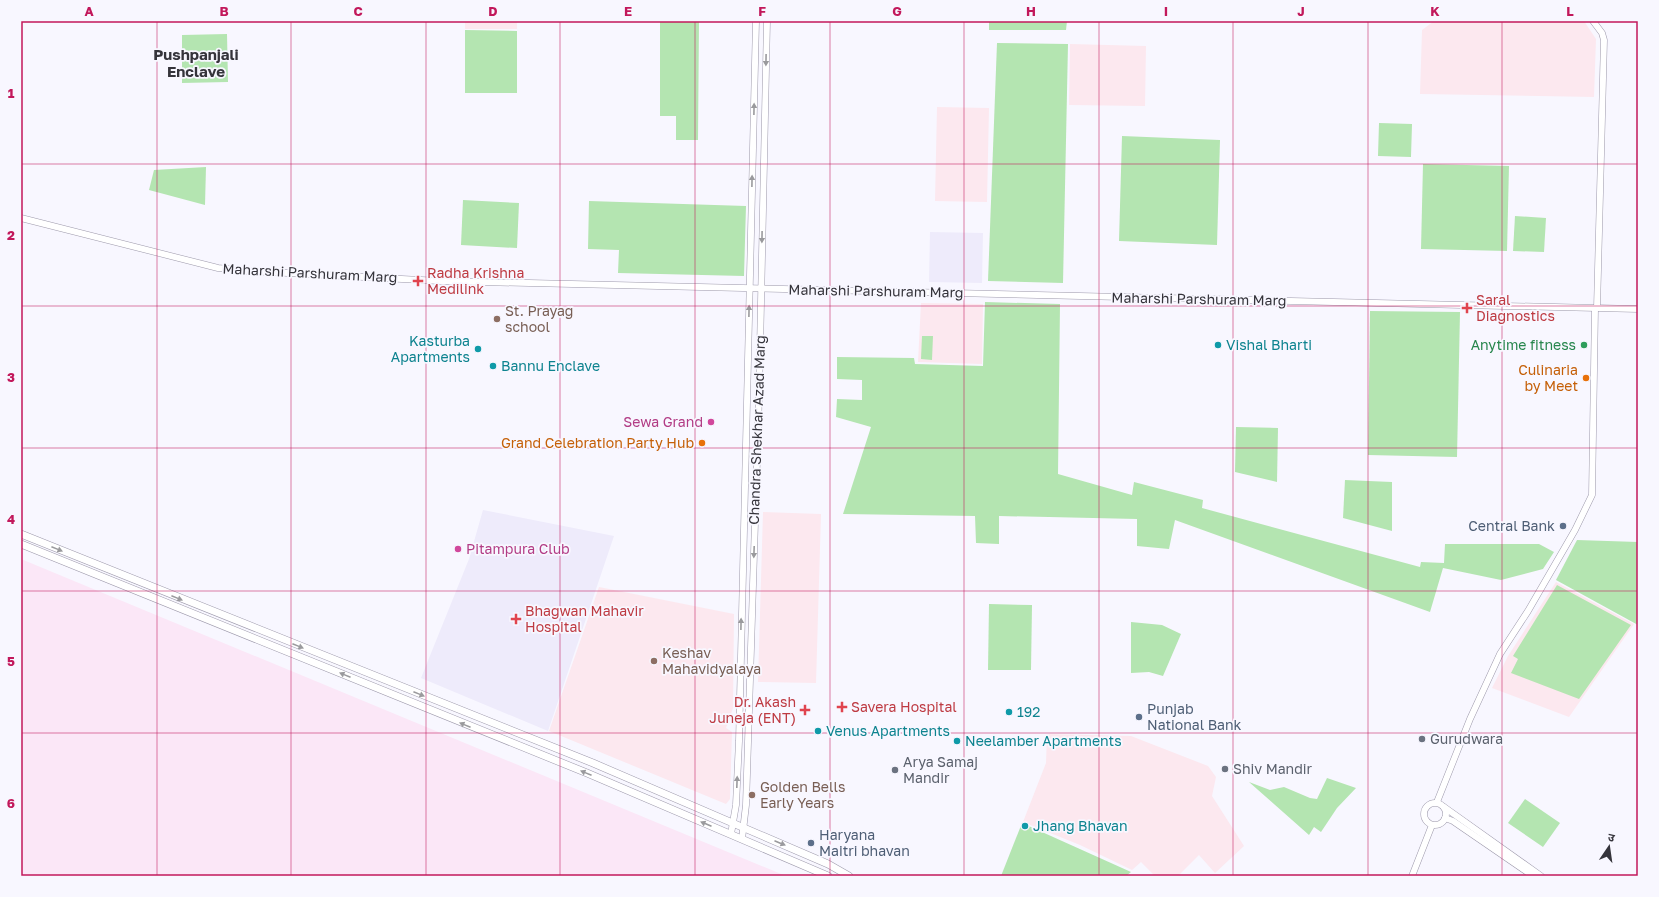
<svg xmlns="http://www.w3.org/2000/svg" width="1659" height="897" font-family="'Golos Text','Noto Sans Devanagari',sans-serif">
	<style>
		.built { fill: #eeebfb }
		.industrial { fill: #fbe7f7 }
		.education { fill: #fce8ef }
		.green { fill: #b4e5b1 }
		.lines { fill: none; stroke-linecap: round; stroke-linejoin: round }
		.tertiary-casing { stroke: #9d99ab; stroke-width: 7 }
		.secondary-casing { stroke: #9d99ab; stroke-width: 8 }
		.tertiary { stroke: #fff; stroke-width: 6 }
		.secondary { stroke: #fff; stroke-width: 7 }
		.oneway { fill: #9a9a9d }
		.grid { fill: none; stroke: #c2185b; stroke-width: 1; stroke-opacity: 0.55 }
		.health-dot { fill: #e0444e; stroke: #f8f7ff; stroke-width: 1.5 }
		.education-dot { fill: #8d6e63; stroke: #f8f7ff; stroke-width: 1.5 }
		.culture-dot { fill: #0f9aa8; stroke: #f8f7ff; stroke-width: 1.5 }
		.leisure-dot { fill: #2e9e5b; stroke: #f8f7ff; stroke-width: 1.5 }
		.food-dot { fill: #e8710a; stroke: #f8f7ff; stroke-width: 1.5 }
		.hotel-dot { fill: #d1479c; stroke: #f8f7ff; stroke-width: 1.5 }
		.service-dot { fill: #5c6f8a; stroke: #f8f7ff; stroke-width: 1.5 }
		.worship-dot { fill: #6b7280; stroke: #f8f7ff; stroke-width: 1.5 }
		.labels { text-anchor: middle; stroke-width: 3.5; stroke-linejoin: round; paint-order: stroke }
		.street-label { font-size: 14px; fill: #35343b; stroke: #f8f7ff }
		.health-label { font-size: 14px; fill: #be3a42; stroke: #f8f7ff; text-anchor: start }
		.education-label { font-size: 14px; fill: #785e54; stroke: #f8f7ff; text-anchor: start }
		.culture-label { font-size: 14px; fill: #0d838f; stroke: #f8f7ff; text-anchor: start }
		.leisure-label { font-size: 14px; fill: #27864d; stroke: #f8f7ff; text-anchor: end }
		.food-label { font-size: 14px; fill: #c56008; stroke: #f8f7ff; text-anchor: end }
		.hotel-label { font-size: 14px; fill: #b23c85; stroke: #f8f7ff; text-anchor: end }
		.service-label { font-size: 14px; fill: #4e5e75; stroke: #f8f7ff; text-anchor: start }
		.worship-label { font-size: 14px; fill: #5b616d; stroke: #f8f7ff; text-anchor: start }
		.neighbourhood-label { font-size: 15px; font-weight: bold; fill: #35343b; stroke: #f8f7ff }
		.neatline { fill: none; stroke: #c2185b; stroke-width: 1.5 }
		.grid-label { font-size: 13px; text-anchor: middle; font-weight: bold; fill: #c2185b }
	</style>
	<rect width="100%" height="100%" fill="#f8f7ff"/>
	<!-- built -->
	<g class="built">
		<polygon points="930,232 983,233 982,283 929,282"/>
		<polygon points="483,510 614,536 548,731 421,678 469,559"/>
	</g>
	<!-- industrial -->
	<polygon class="industrial" points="21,559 786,876 21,876"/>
	<!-- education -->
	<g class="education">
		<rect x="465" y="21" width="52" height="8"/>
		<polygon points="1434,21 1584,21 1596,39 1594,97 1420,94 1422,30"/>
		<polygon points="1070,44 1146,46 1145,106 1069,105"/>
		<polygon points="937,107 989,108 987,202 935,201"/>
		<polygon points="921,303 983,304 982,364 918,362"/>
		<polygon points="763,512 821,514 816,683 758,682"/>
		<polygon points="1556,582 1634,624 1569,717 1492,688 1508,656"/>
		<polygon points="599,587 734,614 733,708 726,728 732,732 730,799 726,804 549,731"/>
		<polygon points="1047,734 1131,736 1208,766 1216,777 1212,796 1244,846 1215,873 1199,855 1178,876 1155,876 1141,862 1132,870 1080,845 1023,822 1046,763"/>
	</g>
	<!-- green -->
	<g class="green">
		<polygon points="660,21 699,21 698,140 676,140 676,116 660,116"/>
		<polygon points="989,21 1067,21 1066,30 989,30"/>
		<polygon points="465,30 517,31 517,93 465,93"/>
		<polygon points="227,34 228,82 182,83 182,35"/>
		<polygon points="997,43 1068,44 1063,283 988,281"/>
		<polygon points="1379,123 1412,124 1411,157 1378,156"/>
		<polygon points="1122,136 1220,140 1217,245 1119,241"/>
		<polygon points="1423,164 1509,166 1507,251 1421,249"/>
		<polygon points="206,167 205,205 149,190 154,170"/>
		<polygon points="463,200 519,203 517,248 461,245"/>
		<polygon points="589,201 746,206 744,276 618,273 619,250 588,249"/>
		<polygon points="1515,216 1546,218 1544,252 1513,251"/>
		<polygon points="985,302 1060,304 1058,474 1132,495 1134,482 1203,500 1202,508 1420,567 1421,562 1444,563 1445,544 1539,544 1554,552 1543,569 1501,580 1443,568 1430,612 1175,520 1169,549 1137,546 1137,519 999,516 999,544 976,543 975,516 843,514 871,427 836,417 837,399 862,400 862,380 837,379 837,357 914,358 915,364 983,366"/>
		<polygon points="1370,311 1460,312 1457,457 1368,455"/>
		<polygon points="922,336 933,336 932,360 921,359"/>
		<polygon points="1236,427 1278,428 1277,482 1235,472"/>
		<polygon points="1345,480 1392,482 1392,531 1343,518"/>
		<polygon points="1577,540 1638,542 1638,625 1556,580"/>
		<polygon points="1557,585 1631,625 1579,699 1511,673 1518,659 1513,656"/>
		<polygon points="989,604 1032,605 1031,670 988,670"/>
		<polygon points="1131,622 1162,625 1181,634 1163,676 1149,672 1131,673"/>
		<polygon points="1327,778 1356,788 1337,808 1321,832 1314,827 1309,835 1249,782 1270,790 1284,787 1310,798 1317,799"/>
		<polygon points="1525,799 1560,823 1543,847 1508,823"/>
		<polygon points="1022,823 1131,872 1126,876 1001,876"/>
	</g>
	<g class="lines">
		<defs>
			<g id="tertiary">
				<polyline points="1593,21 1602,33 1604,40 1597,308"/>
				<polyline points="21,218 218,268 248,271 440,281 1638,309"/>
				<polyline points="1437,802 1470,719 1500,654 1528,611 1575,530 1592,495 1595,308"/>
				<circle cx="1435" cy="814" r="11"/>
				<polyline points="1444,807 1541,876"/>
				<polyline points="1445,818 1453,821 1533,876"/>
				<polyline points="731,834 736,805 739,741 756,21"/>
				<polyline points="742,839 746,805 759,396 767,21"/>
				<polyline points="1412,876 1432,825"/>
			</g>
			<g id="secondary">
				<polyline points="21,534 593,763 828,864 849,876"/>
				<polyline points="21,544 587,773 828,876"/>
			</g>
		</defs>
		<!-- tertiary casing -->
		<use href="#tertiary" class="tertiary-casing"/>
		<!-- secondary casing -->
		<use href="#secondary" class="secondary-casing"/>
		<!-- tertiary -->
		<use href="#tertiary" class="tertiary"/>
		<!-- secondary -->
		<use href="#secondary" class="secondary"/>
	</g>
	<!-- one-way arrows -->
	<defs><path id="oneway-solid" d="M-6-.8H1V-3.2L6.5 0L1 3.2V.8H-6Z"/></defs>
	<g class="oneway">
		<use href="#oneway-solid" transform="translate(766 60) rotate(91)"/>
		<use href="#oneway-solid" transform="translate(754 109) rotate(-89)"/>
		<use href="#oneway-solid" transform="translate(752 181) rotate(-89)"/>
		<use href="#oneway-solid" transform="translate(762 237) rotate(91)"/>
		<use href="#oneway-solid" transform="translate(749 311) rotate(-89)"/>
		<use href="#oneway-solid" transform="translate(57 549) rotate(22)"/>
		<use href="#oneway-solid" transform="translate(754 552) rotate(92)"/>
		<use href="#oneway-solid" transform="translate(177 598) rotate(22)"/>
		<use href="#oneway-solid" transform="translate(741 624) rotate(-89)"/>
		<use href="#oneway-solid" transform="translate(298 646) rotate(22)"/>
		<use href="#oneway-solid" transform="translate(345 675) rotate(-158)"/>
		<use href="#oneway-solid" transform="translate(419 694) rotate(22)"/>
		<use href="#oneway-solid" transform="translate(465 725) rotate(-158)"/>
		<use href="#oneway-solid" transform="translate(586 773) rotate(-158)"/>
		<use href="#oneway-solid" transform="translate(737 782) rotate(-88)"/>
		<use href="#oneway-solid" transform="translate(706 824) rotate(-157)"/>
		<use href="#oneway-solid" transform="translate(780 843) rotate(23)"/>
	</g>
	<!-- grid -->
	<path class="grid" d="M157 21V876M291 21V876M426 21V876M560 21V876M695 21V876M830 21V876M964 21V876M1099 21V876M1233 21V876M1368 21V876M1502 21V876M21 164H1638M21 306H1638M21 448H1638M21 591H1638M21 733H1638"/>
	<!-- markers -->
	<g class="health-dot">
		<path d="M416 275h4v4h4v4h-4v4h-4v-4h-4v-4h4z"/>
		<path d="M1465 302h4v4h4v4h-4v4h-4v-4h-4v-4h4z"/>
		<path d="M514 613h4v4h4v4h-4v4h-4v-4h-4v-4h4z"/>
		<path d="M840 701h4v4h4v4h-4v4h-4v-4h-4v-4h4z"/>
		<path d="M803 704h4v4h4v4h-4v4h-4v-4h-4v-4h4z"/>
	</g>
	<g class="education-dot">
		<circle cx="497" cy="319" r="4"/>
		<circle cx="654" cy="661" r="4"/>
		<circle cx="752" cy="795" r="4"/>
	</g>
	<g class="culture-dot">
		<circle cx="1218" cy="345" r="4"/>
		<circle cx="478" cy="349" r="4"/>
		<circle cx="493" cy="366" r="4"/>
		<circle cx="1009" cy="712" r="4"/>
		<circle cx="818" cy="731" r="4"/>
		<circle cx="957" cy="741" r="4"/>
		<circle cx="1025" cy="826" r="4"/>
	</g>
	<circle class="leisure-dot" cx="1584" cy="345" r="4"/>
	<g class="food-dot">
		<circle cx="1586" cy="378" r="4"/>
		<circle cx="702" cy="443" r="4"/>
	</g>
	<g class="hotel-dot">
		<circle cx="711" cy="422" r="4"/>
		<circle cx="458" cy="549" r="4"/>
	</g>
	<g class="service-dot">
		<circle cx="1563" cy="526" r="4"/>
		<circle cx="1139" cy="717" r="4"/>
		<circle cx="811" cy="843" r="4"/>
	</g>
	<g class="worship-dot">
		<circle cx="1422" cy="739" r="4"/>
		<circle cx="1225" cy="769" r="4"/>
		<circle cx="895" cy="770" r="4"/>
	</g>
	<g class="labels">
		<!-- street labels -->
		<g class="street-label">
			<text transform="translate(310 273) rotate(3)" y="5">Maharshi Parshuram Marg</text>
			<text transform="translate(876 291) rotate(1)" y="5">Maharshi Parshuram Marg</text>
			<text transform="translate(1199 299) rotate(1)" y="5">Maharshi Parshuram Marg</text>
			<text transform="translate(757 430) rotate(-88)" y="5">Chandra Shekhar Azad Marg</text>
		</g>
		<!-- health labels -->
		<g class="health-label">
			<text x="427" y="278">Radha Krishna<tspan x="427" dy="16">Medilink</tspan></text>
			<text x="1476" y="305">Saral<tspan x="1476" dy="16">Diagnostics</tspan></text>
			<text x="525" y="616">Bhagwan Mahavir<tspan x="525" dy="16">Hospital</tspan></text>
			<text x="796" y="707" text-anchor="end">Dr. Akash<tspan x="796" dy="16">Juneja (ENT)</tspan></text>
			<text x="851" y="712">Savera Hospital</text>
		</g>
		<!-- education labels -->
		<g class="education-label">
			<text x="505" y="316">St. Prayag<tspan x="505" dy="16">school</tspan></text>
			<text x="662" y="658">Keshav<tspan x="662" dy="16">Mahavidyalaya</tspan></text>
			<text x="760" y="792">Golden Bells<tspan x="760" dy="16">Early Years</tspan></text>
		</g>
		<!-- culture labels -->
		<g class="culture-label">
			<text x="470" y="346" text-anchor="end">Kasturba<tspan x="470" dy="16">Apartments</tspan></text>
			<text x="1226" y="350">Vishal Bharti</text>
			<text x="501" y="371">Bannu Enclave</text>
			<text x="1017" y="717">192</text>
			<text x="826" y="736">Venus Apartments</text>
			<text x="965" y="746">Neelamber Apartments</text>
			<text x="1033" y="831">Jhang Bhavan</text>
		</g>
		<!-- leisure labels -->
		<g class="leisure-label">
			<text x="1576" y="350">Anytime fitness</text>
		</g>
		<!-- food labels -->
		<g class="food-label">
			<text x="1578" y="375">Culinaria<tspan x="1578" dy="16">by Meet</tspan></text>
			<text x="694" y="448">Grand Celebration Party Hub</text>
		</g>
		<!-- hotel labels -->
		<g class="hotel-label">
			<text x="703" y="427">Sewa Grand</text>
			<text x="466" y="554" text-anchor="start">Pitampura Club</text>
		</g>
		<!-- service labels -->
		<g class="service-label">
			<text x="1555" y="531" text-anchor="end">Central Bank</text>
			<text x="1147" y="714">Punjab<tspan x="1147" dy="16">National Bank</tspan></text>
			<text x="819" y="840">Haryana<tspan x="819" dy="16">Maitri bhavan</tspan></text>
		</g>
		<!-- worship labels -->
		<g class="worship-label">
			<text x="1430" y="744">Gurudwara</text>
			<text x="903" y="767">Arya Samaj<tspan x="903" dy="16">Mandir</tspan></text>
			<text x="1233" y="774">Shiv Mandir</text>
		</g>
		<!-- neighbourhood labels -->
		<g class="neighbourhood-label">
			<text x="196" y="60">Pushpanjali<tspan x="196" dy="17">Enclave</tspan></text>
		</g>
	</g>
	<!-- border -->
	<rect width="1659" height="897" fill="none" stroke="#f8f7ff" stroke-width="44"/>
	<!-- north arrow -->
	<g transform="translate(1609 847) rotate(13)" stroke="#f8f7ff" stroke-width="3" paint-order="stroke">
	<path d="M0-3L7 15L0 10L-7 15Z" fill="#35343b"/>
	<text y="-6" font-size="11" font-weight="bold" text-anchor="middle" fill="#35343b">उ</text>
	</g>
	<rect x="22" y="22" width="1615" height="853" class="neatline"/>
	<g class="grid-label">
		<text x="89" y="16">A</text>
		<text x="224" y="16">B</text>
		<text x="358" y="16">C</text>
		<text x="493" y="16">D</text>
		<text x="628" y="16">E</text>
		<text x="762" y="16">F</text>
		<text x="897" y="16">G</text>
		<text x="1031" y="16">H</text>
		<text x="1166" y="16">I</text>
		<text x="1301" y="16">J</text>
		<text x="1435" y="16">K</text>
		<text x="1570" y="16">L</text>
		<text x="11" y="98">1</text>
		<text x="11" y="240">2</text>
		<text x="11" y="382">3</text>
		<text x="11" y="524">4</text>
		<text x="11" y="666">5</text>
		<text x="11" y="808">6</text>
	</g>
</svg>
